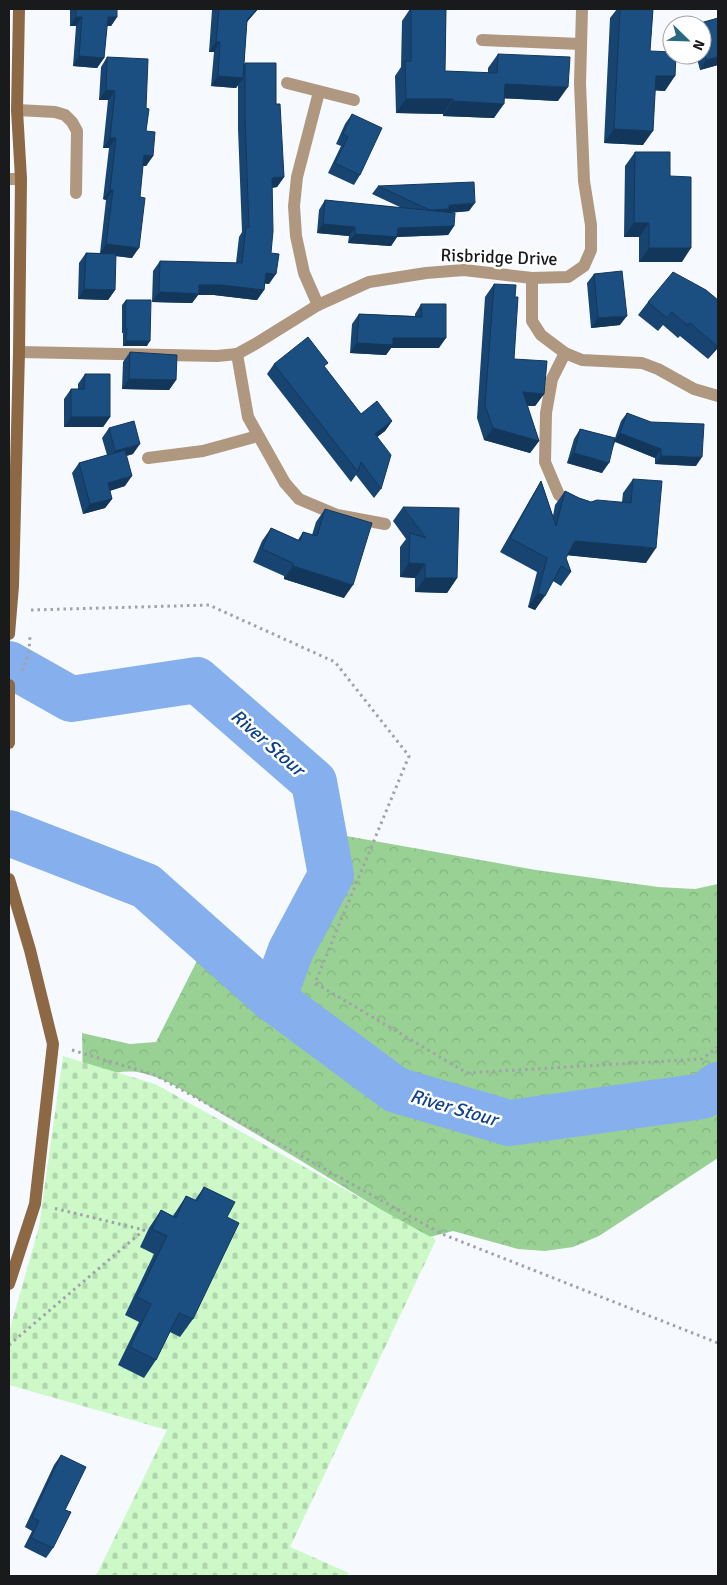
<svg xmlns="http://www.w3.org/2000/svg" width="727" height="1585" font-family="Signika,sans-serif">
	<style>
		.forest { fill: url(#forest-crowns) }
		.cemetery { fill: url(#cemetery-stones) }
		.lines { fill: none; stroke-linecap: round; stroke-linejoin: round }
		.river { stroke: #86afed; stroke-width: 46 }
		.path { stroke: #a0a3a6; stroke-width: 3; stroke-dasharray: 2.5 4; stroke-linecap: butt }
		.lane { stroke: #b0977f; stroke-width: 12 }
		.street { stroke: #b0977f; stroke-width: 12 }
		.secondary { stroke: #8c6844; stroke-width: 12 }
		.wall { fill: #174470 }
		.shaded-wall { fill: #13375b }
		.building { fill: #1b4f82; stroke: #13375b }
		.labels { text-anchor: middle; stroke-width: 5; stroke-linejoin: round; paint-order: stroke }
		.street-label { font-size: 18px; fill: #181a1c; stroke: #fff }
		.water-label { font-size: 19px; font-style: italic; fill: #0f428a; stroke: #fff }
	</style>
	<defs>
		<pattern id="forest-crowns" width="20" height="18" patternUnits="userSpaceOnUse" patternTransform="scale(1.25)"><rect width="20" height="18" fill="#99d195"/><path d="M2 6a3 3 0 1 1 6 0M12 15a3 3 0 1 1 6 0" fill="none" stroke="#83b380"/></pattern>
		<pattern id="cemetery-stones" width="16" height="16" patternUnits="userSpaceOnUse" patternTransform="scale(1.25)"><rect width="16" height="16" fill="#cdf9c9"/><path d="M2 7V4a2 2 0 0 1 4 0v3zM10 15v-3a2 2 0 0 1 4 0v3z" fill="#afd5ac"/></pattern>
	</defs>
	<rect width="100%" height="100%" fill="#f6f9fe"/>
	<!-- forest -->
	<g class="forest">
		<polygon points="324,832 536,870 658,887 695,889 718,884 718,1064 708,1070 630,1098 568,1112 538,1115 480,1110 437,1097 398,1077 253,968 309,921 318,908"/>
		<path d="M201 953 223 967 241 989 265 1006 371 1080 423 1109 497 1133 547 1135 592 1133 677 1116 718 1101V1158L599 1236 573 1247 545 1251 518 1249 453 1231 426 1238C360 1197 294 1156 227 1117 200 1101 172 1080 142 1073 120 1068 103 1076 83 1085L82 1033 130 1044 156 1042Z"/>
	</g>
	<!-- cemetery -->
	<polygon class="cemetery" points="63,1056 155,1084 436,1240 290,1547 349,1573 347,1576 96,1576 167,1430 9,1385 9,1332 39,1227"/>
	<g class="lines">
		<!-- river -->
		<g class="river">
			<polyline points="9,664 71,699 197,680 314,782 331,875 291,950 273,999"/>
			<polyline points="9,833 146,886 273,999 396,1090 509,1123 703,1096 718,1085"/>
		</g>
		<!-- path -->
		<g class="path">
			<polyline points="31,610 209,605 335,662 409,756 315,983 467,1073 702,1059 718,1047"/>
			<polyline points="22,671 29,652 30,636"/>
			<polyline points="72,1050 155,1075 442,1234 718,1343"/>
			<polyline points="9,1345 144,1230 53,1208"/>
		</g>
		<!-- lane -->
		<g class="lane">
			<polyline points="17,110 55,112 65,115 72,122 77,131 76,193"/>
			<polyline points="148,458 203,451 258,436"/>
			<polyline points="285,483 299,499 337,515 385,524"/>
		</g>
		<!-- street -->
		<g class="street">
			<polyline points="482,40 581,44"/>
			<polyline points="287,83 354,100"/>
			<polyline points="9,179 21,179"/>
			<polyline points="532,278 532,321 541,335 565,353 582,360 642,363 658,369 694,389 718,396"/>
			<polyline points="318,305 304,273 296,236 294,206 297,177 319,92"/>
			<polyline points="19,352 217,356 237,354 257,343 318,305 369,282 426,273 464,270 532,278 568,277 584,266 591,250 591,225 584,181 580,83 582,9"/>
			<polyline points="565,353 552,379 546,413 545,462 559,495 575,505"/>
			<polyline points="237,354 248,417 285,483"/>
		</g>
		<!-- secondary -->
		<g class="secondary">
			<polyline points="9,634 13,586 19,352 21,179 17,110 19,9"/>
			<polyline points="9,685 9,743"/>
			<polyline points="9,879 30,950 53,1044 35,1204 9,1284"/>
		</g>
	</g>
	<!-- wall -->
	<g class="wall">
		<polygon points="70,9 117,9 117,17 111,26 107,26 104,58 97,68 73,66 76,26 70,26"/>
		<polygon points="210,9 258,9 247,22 244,64 245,63 276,104 284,177 277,187 272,188 271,253 269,284 265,283 264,290 257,300 214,295 198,295 192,303 152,302 153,271 160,261 236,263 239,237 242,232 238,129 238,85 236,88 211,86 214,52 209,52 212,10"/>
		<polygon points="410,9 446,9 445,71 488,73 488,68 498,54 558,101 504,98 494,118 443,116 443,114 396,113 395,76 401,67 402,21"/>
		<polygon points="617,9 653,9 650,51 665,91 655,90 643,145 604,143 610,18"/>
		<polygon points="718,18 718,65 700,70 696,55 702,55 702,25 696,25 697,24"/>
		<polygon points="107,57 146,108 146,131 153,156 146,166 143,166 132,258 115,256 115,290 108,300 78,299 79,263 86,253 100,253 106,200 103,199 109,148 103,148 108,100 99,100 101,67"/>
		<polygon points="352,114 360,175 354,185 328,173 341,146 336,144 345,124"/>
		<polygon points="635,152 670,176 682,262 639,262 639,237 624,237 625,166"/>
		<polygon points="378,186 469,211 449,213 454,226 448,235 397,237 391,246 348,243 349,236 317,233 319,210 325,200 402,208 372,194"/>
		<polygon points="594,274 620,325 591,328 587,283"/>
		<polygon points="494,284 515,297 514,359 544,394 535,406 527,406 539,441 530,453 484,440 477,418 485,297"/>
		<polygon points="126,300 147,346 123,346 123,333 122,333 122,305"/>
		<polygon points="718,300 718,348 708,359 680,336 678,338 663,325 658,331 638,315 648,302"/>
		<polygon points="421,304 439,348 391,348 386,355 350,353 352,324 359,314 415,316 415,314"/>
		<polygon points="130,352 176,380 169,390 122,389 123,362"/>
		<polygon points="274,364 325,368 361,414 392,421 385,431 377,437 381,489 374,498 356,475 351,482 267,374"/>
		<polygon points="85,374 110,417 103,427 64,427 64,399 71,389 78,389 78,384"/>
		<polygon points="627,413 696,466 655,464 655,458 615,442 602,473 567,463 574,439 580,429 615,438 621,421"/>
		<polygon points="109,428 133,454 126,456 125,486 110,491 112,499 105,508 83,514 72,473 79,463 107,455 102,438"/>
		<polygon points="633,479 646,563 567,555 566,558 571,572 561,586 553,581 535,610 528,607 537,572 500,552 532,496 541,481 553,516 555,505 565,491 579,498 591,502 622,502 623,493"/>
		<polygon points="403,507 457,578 447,593 415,592 415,578 400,577 400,547 406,539 393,521"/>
		<polygon points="325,509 344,598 284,579 284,576 253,562 262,541 271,528 298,540 303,532 312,535 316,522"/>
		<polygon points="204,1187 227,1217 193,1319 180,1337 170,1332 156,1360 144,1378 118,1365 139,1322 125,1315 154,1254 140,1247 149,1228 161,1210 173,1216 186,1196 195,1200"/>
		<polygon points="61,1455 65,1510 53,1548 46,1558 24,1547 32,1531 25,1527 54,1465"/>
	</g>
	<!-- shaded-wall -->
	<g class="shaded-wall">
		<polygon points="257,9 258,9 240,30 247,20"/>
		<polygon points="76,17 82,17 76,26 70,26"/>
		<polygon points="108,17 117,17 111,26 101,26"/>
		<polygon points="216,42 220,42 214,52 209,52"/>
		<polygon points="79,56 104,58 97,68 73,66"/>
		<polygon points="718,57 718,65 700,70 706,60"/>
		<polygon points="218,76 243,78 236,88 211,86"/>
		<polygon points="656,76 675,76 665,91 646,90"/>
		<polygon points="505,84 568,87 558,101 495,98"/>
		<polygon points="106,90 115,91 108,100 99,100"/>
		<polygon points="406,99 453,99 443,114 396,113"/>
		<polygon points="453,101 504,104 494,118 443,116"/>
		<polygon points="614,129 653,131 643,145 604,143"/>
		<polygon points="110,138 116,138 109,148 103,148"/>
		<polygon points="144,155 153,156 146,166 137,165"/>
		<polygon points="284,177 277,187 265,188 272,178"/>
		<polygon points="110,190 113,190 106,200 103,199"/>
		<polygon points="475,203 469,211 446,213 424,218 430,210 449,205"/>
		<polygon points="634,223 649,223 639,237 624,237"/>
		<polygon points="323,224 355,227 349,236 317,233"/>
		<polygon points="454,226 448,235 394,237 397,237 391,246 348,243 355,234 398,228"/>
		<polygon points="106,244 139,248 132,258 100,254"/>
		<polygon points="649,248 691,248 682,262 639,262"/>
		<polygon points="266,273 276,274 269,284 259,283"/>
		<polygon points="199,285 221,285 264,290 257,300 214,295 198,295 192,303 152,302 159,292"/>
		<polygon points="84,289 115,290 108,300 78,299"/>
		<polygon points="627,316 620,325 591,328 598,318"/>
		<polygon points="393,338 446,338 439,348 391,348 386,355 350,353 357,343"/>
		<polygon points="126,341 150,341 147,346 123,346"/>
		<polygon points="718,345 718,347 708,359"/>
		<polygon points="129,379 176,380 169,390 122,389"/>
		<polygon points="523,392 544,394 535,406 514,405"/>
		<polygon points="71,417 110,417 103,427 64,427"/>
		<polygon points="392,421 385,431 368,444 375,434"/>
		<polygon points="493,428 539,441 530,453 484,440"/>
		<polygon points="620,433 661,449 655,458 614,441"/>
		<polygon points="140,444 133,454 108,461 115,451"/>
		<polygon points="574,453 609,463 602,473 567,463"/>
		<polygon points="661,456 702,457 696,466 655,464"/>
		<polygon points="132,476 125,486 101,493 108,483"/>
		<polygon points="112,499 105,508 83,514 90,504"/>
		<polygon points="575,541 656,548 646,563 565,555"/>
		<polygon points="409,563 425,564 415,578 400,577"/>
		<polygon points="293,566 353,585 344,598 284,579"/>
		<polygon points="425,578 457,578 447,593 415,592"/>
		<polygon points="538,593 545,596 535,610 528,607"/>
	</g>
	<!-- building -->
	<g class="building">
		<polygon points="76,9 117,9 117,17 108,17 104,58 79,56 82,17 76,17"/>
		<polygon points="219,9 257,9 247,20 243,78 218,76 220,42 216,42"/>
		<polygon points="411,9 446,9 445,71 497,73 498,54 570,57 568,87 505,84 504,104 453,101 453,99 406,99 405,61 411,61"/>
		<polygon points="620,9 653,9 650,51 672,52 672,55 676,55 675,76 656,76 653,131 614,129"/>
		<polygon points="718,18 718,57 706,60 702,43 702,25 697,25 697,24"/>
		<polygon points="107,57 148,59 146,108 149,109 146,131 155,132 153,156 144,155 140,197 145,198 139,248 106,244 113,190 110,190 116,138 110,138 115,91 106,90"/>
		<polygon points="245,63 276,63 276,104 280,104 284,177 272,178 273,231 271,253 279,254 276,274 266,273 264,290 221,285 199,285 199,294 159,292 160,261 242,263 246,227 249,227 245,119"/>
		<polygon points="352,114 382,128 360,175 335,163 348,137 343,134"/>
		<polygon points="635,152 670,152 670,176 691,177 691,248 649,248 649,223 634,223"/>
		<polygon points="474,182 475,203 449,205 449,209 430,210 378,186"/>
		<polygon points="325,200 455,213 454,226 398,228 397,237 355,234 355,227 323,224"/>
		<polygon points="86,253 116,254 115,290 84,289"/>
		<polygon points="622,271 627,316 598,318 594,274"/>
		<polygon points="673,272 706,290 718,300 718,345 717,346 690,323 687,325 672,312 667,318 648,302"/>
		<polygon points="494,284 516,285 515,297 518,297 514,359 547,361 544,394 523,392 539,441 493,428 485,405"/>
		<polygon points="126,300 151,300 150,341 126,341 127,328 125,328"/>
		<polygon points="421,304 446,304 446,338 393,338 393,345 357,343 359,314 422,317"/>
		<polygon points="308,337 328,363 324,366 361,414 377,401 392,421 375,434 391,455 381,489 361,462 358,472 274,364"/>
		<polygon points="130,352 177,355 176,380 129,379"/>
		<polygon points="85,374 110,374 110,417 71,417 71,389 84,389"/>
		<polygon points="627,413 651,422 704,424 702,457 661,456 661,449 620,433"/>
		<polygon points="134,421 140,444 115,451 109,428"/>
		<polygon points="580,429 615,438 609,463 574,453"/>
		<polygon points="125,450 132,476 108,483 112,499 90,504 79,463"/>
		<polygon points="633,479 662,481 656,548 575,541 566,558 571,572 561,566 545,596 538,593 547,558 510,538 541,481 556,526 565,491 579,498 591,502 597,500 631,503"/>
		<polygon points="403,507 459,508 457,578 425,578 425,564 409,563 410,533 426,538"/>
		<polygon points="325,509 372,523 353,585 293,566 293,563 262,549 271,528 300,541 303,532 317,536"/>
		<polygon points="204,1187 235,1202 227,1217 239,1223 193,1319 179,1313 156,1360 130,1347 151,1304 137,1297 167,1236 152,1229 161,1210 176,1218 186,1196 197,1201"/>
		<polygon points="61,1455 86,1467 65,1510 71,1512 53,1548 31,1538 39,1521 32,1517"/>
	</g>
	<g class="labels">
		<!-- street labels -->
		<g class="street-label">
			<text transform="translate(499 257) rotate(2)" y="6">Risbridge Drive</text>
		</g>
		<!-- water labels -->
		<g class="water-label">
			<text transform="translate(268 742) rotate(41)" y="7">River Stour</text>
			<text transform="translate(454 1107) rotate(16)" y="7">River Stour</text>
		</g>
	</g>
	<!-- border -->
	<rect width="727" height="1585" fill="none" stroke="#181a1c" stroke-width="20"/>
	<!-- north arrow -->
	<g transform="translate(687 40) rotate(113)"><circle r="24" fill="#ffffff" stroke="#a3a3a4"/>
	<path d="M0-4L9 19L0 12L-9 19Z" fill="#28697d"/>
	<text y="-8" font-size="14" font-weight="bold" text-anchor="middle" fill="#181a1c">N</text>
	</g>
</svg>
